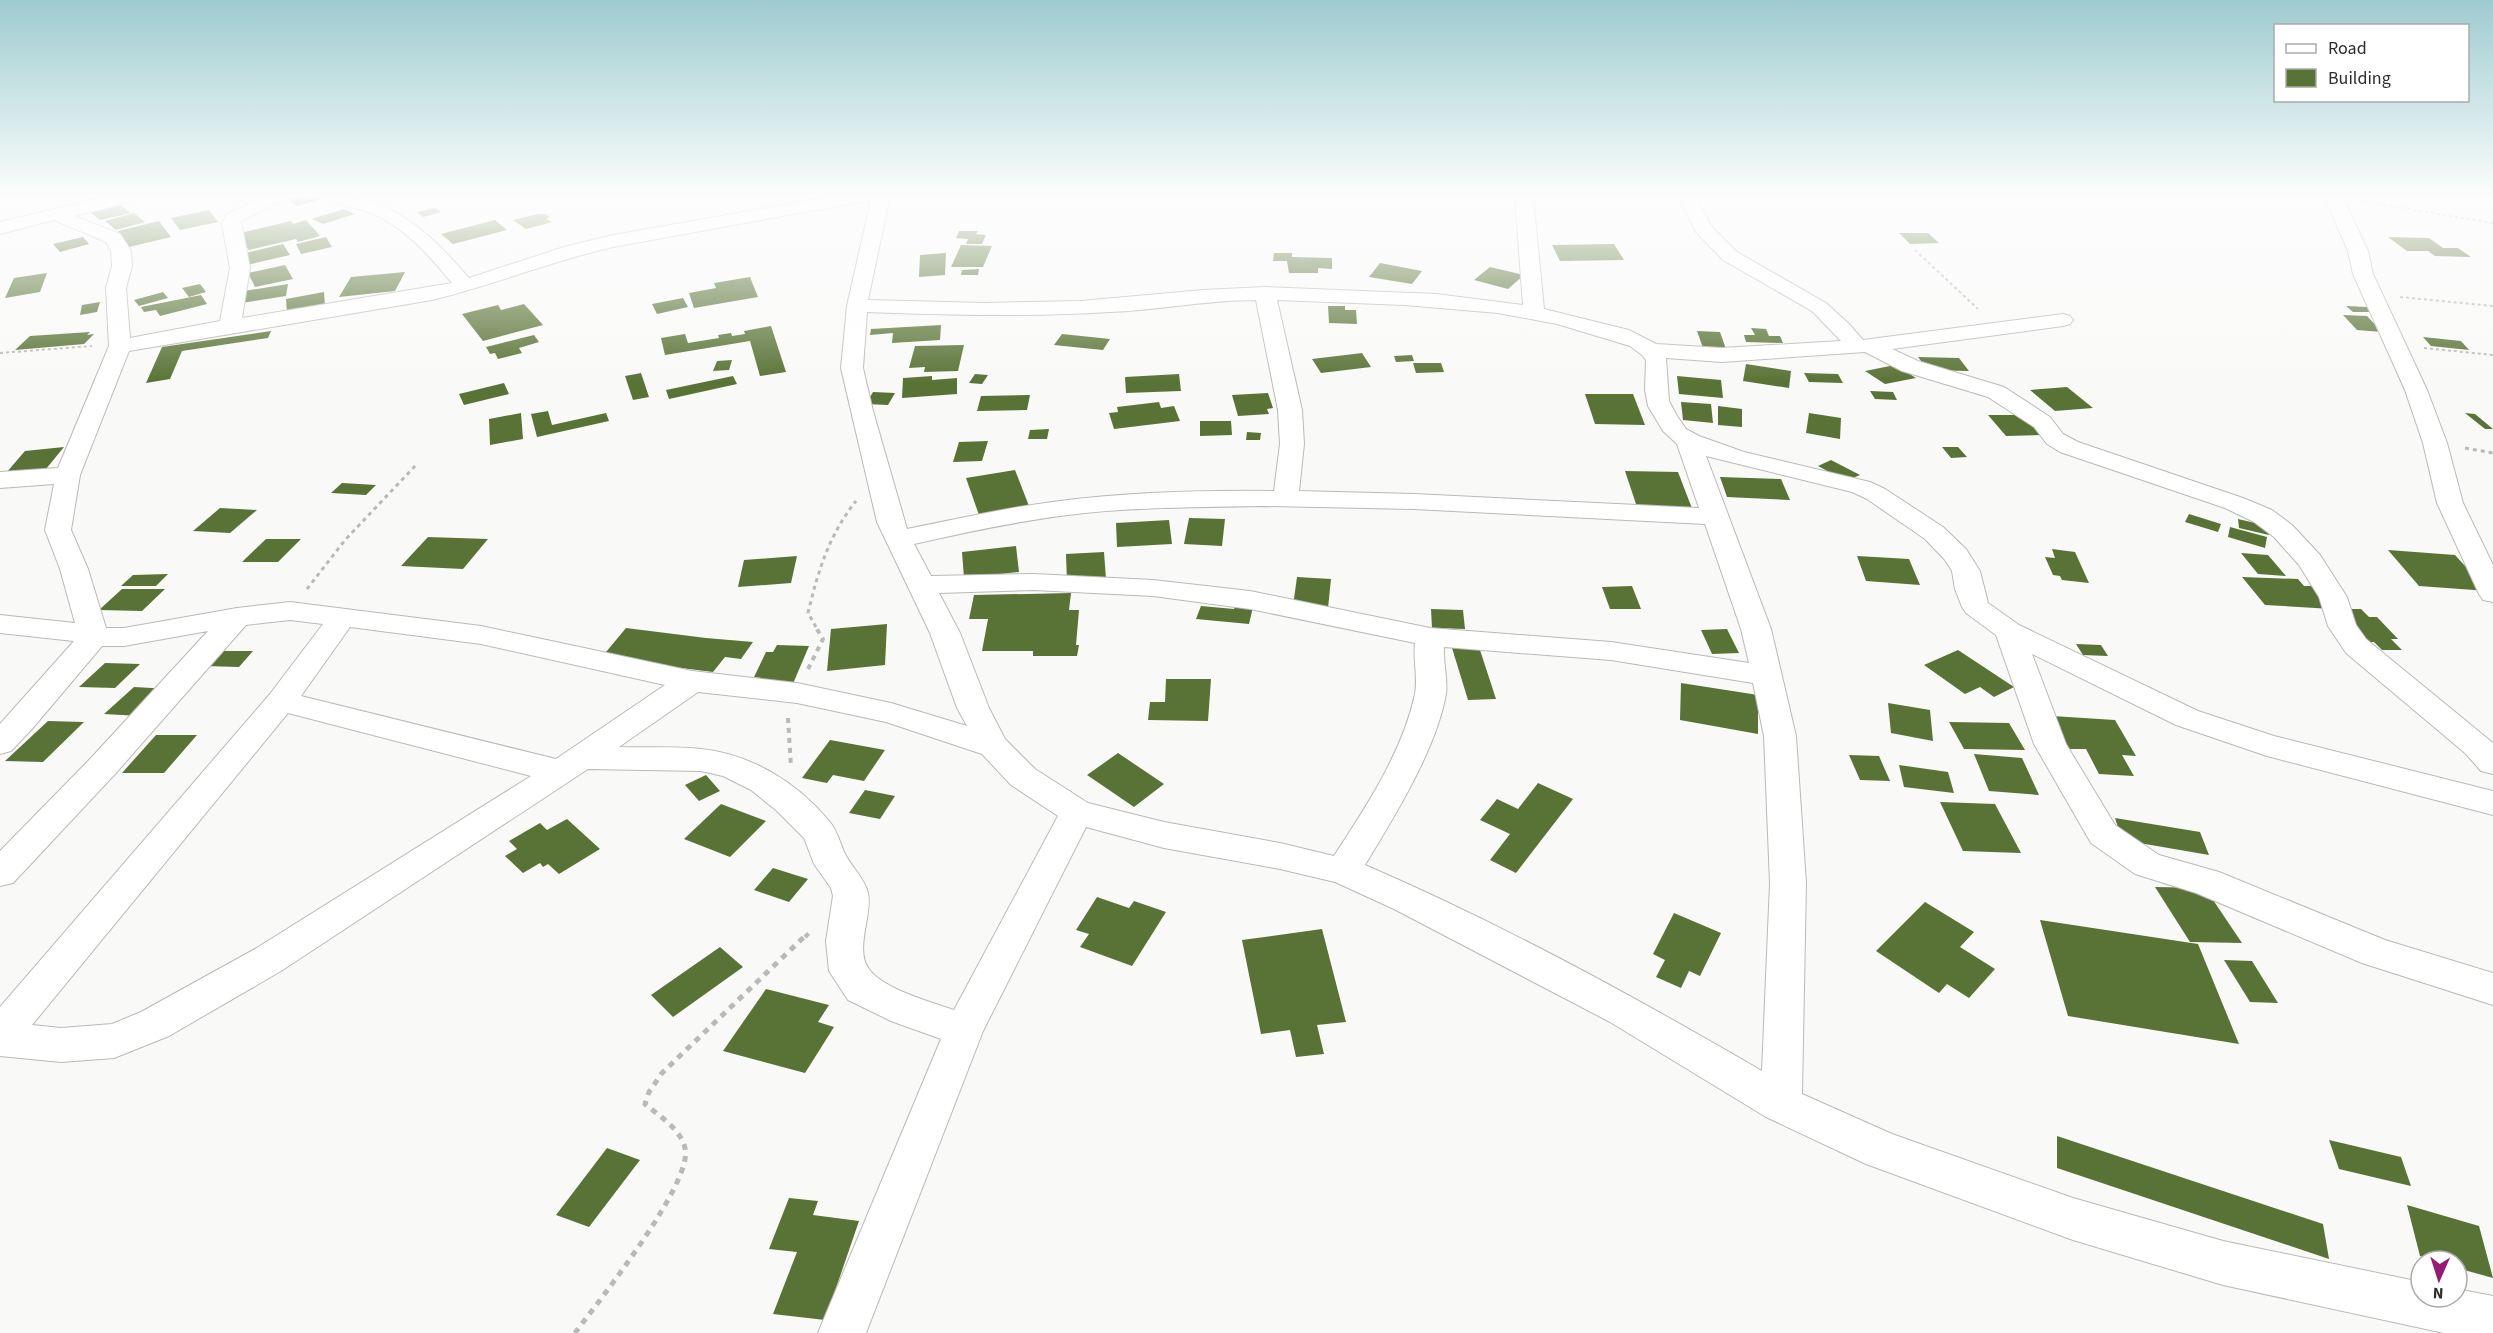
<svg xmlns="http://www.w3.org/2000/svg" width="2493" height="1333" font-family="'Source Sans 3',sans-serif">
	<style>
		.building { fill: #597235 }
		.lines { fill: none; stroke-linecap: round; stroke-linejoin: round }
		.minor-casing { stroke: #b9bab7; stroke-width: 2 }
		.path-far3 { stroke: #b8b9b8; stroke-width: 2; stroke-dasharray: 3 3; stroke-linecap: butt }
		.path-far2 { stroke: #b8b9b8; stroke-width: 3; stroke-dasharray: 4 4; stroke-linecap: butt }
		.path-far1 { stroke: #b8b9b8; stroke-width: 4; stroke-dasharray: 5 5; stroke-linecap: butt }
		.path { stroke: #b8b9b8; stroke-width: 5; stroke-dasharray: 6 6; stroke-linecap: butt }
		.minor { fill: #fff; fill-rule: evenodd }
	</style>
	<rect width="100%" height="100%" fill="#f9faf8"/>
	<!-- building -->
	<g class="building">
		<polygon points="307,196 321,199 298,206 289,201"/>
		<polygon points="120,205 131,213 100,220 90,212"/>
		<polygon points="435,208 441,212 423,217 417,212"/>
		<polygon points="343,209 355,214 323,224 312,219"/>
		<polygon points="209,210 218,222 180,230 171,218"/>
		<polygon points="134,213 145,222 116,230 105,221"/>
		<polygon points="538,214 545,214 550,217 546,219 552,222 526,229 513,220"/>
		<polygon points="306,220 320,236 298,242 296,239 249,250 236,234 291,221 293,224"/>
		<polygon points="495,220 507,230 453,244 441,234"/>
		<polygon points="159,221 171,237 129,247 118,231"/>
		<polygon points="959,231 978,231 976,234 986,235 982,244 966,244 968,239 956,238"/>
		<polygon points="1899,233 1928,233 1939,243 1910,244"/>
		<polygon points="83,237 89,244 60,252 53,244"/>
		<polygon points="326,237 332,247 301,254 296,244"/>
		<polygon points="2388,237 2429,238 2443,248 2458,248 2471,257 2435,256 2428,251 2407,251"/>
		<polygon points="283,244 290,255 247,265 241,254"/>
		<polygon points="1614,244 1624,260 1560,261 1552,245"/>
		<polygon points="961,245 992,246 983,267 951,267"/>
		<polygon points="946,253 945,275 919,277 920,255"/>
		<polygon points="1274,253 1292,253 1292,257 1332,258 1332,269 1318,268 1318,273 1289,273 1287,261 1273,261"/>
		<polygon points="1380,263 1422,271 1412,284 1369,277"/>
		<polygon points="285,265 293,279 255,287 248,273"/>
		<polygon points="1490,267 1524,275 1508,289 1474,280"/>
		<polygon points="979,269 978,275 961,275 962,270"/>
		<polygon points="405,272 395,291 339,297 351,277"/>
		<polygon points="47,273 40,292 5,298 14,278"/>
		<polygon points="750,277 758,297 694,308 689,293 716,288 714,283"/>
		<polygon points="200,284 206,292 189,297 182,288"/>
		<polygon points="288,284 286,296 241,303 244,291"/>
		<polygon points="163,292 168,298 139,306 134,300"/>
		<polygon points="324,292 325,305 287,313 286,299"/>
		<polygon points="201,295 207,304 160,316 156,310 144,312 141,307"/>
		<polygon points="683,298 688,307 657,314 652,304"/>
		<polygon points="100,302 97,312 80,315 82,305"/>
		<polygon points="524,304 543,325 483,341 462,314 498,305 501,310"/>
		<polygon points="1328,306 1345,306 1345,310 1356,310 1357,324 1329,323"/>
		<polygon points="2346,306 2367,307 2374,312 2353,312"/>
		<polygon points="2343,315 2367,316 2382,332 2357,330"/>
		<polygon points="941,325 940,340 892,343 893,333 870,335 871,329"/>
		<polygon points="771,326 786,372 760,376 750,341 665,355 661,338 685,334 688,343 719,338 718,335 731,333 732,336 745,334 744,331"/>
		<polygon points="1751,328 1766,329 1769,336 1780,336 1783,343 1746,342 1744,335 1755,335"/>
		<polygon points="271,331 268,338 182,351 170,379 146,383 162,347"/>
		<polygon points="1697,331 1720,332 1726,349 1703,348"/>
		<polygon points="90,332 87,335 94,334 84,344 15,350 30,336"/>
		<polygon points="1062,334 1110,339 1103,350 1054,345"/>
		<polygon points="534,335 539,342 519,348 522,353 498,359 495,353 490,354 486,347"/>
		<polygon points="2423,337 2461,341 2469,350 2431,346"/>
		<polygon points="964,345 958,371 924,372 925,367 909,368 915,346"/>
		<polygon points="1362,353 1371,367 1321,373 1312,359"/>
		<polygon points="1412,355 1414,361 1396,362 1394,356"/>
		<polygon points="1918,357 1959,358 1969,371 1928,370"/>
		<polygon points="732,360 729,370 713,371 717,361"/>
		<polygon points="1413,363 1441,363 1444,372 1416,373"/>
		<polygon points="1746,364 1791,371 1789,388 1743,381"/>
		<polygon points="1895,365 1916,378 1885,384 1865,371"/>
		<polygon points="641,373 649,397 633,400 625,376"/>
		<polygon points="1804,373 1838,374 1843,383 1809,382"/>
		<polygon points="975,374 988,375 982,384 969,383"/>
		<polygon points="1179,374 1181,391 1126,393 1125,377"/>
		<polygon points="733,376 737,384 669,399 666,390"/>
		<polygon points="932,376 932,380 957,378 957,394 902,398 903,378"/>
		<polygon points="1677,376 1721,380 1723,398 1679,394"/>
		<polygon points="504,383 509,394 464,405 459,394"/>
		<polygon points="2067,387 2093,408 2055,411 2030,390"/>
		<polygon points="1870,391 1893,392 1897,400 1875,399"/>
		<polygon points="873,392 895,393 888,405 866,404"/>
		<polygon points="1268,393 1273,408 1267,409 1269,414 1238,416 1232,395"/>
		<polygon points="1585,394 1633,394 1645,425 1595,424"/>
		<polygon points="1030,395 1027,410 977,411 981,396"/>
		<polygon points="1159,402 1161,408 1174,406 1180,421 1114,429 1109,413 1118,412 1117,407"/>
		<polygon points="1681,402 1711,404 1713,423 1683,420"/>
		<polygon points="1718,406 1742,409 1742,427 1718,425"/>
		<polygon points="548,411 552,425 606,413 609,421 537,437 531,414"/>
		<polygon points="521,413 523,439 490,445 489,419"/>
		<polygon points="1809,413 1841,418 1840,439 1806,433"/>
		<polygon points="2465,413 2475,414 2493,429 2485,429"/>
		<polygon points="1988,415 2026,415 2044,435 2006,436"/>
		<polygon points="1200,421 1231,421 1232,435 1200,436"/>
		<polygon points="1049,429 1047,439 1028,439 1030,430"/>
		<polygon points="1247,432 1261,433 1260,440 1246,440"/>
		<polygon points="988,441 982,461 953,462 959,442"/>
		<polygon points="64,447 46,469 6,473 25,451"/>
		<polygon points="1942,447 1958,447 1967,457 1951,458"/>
		<polygon points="1831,460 1860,475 1846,481 1818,466"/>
		<polygon points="1015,470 1029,506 979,515 966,478"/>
		<polygon points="1625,471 1678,472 1693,511 1638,510"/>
		<polygon points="1720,477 1781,479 1790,500 1727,497"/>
		<polygon points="342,483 376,485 366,495 331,493"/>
		<polygon points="220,508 257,510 230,533 193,531"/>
		<polygon points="2189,514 2221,524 2218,532 2185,522"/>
		<polygon points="1189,518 1225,519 1222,546 1184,544"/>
		<polygon points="2238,519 2268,526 2269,535 2239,528"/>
		<polygon points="1169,520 1172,544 1117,547 1116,523"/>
		<polygon points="2230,527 2267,537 2265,548 2228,537"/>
		<polygon points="428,537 488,539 463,569 401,566"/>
		<polygon points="266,539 301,539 278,562 242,562"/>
		<polygon points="1016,546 1019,572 964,578 962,552"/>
		<polygon points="2052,549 2075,552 2089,583 2062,580 2060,576 2053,575 2045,557 2055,558"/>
		<polygon points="2388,550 2455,555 2488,591 2419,586"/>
		<polygon points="1104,552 1106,579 1067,582 1066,554"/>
		<polygon points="2241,553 2268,555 2286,576 2258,574"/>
		<polygon points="797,556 791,583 738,587 744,560"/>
		<polygon points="1857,556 1909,559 1920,585 1866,581"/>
		<polygon points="168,574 156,586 121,586 133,575"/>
		<polygon points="1297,577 1331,579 1328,608 1293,606"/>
		<polygon points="2242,577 2298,579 2304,586 2311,586 2332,609 2265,605"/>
		<polygon points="1632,586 1641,609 1610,609 1602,587"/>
		<polygon points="122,589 165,589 142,611 99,610"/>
		<polygon points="1071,593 1069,610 1079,610 1076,645 1079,645 1077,656 1033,656 1033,651 982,651 988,619 969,619 974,595"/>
		<polygon points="1236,605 1253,607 1249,624 1196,619 1201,606 1234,609"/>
		<polygon points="1431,609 1463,610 1465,629 1432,628"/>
		<polygon points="2341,609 2361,609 2369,617 2377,617 2398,639 2391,639 2402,650 2382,650 2374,642 2367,642 2349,625 2357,625"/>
		<polygon points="887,624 885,665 827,671 831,629"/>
		<polygon points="626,628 706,638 753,642 741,659 725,657 713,672 601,658"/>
		<polygon points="1727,629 1739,653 1712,654 1701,630"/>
		<polygon points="2076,644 2101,645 2108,656 2083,655"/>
		<polygon points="777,645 809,646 792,686 759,685 762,678 754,677 766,652 773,652"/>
		<polygon points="1479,647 1496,699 1468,700 1452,648"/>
		<polygon points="1958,650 2014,687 1994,697 1980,687 1965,694 1924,665"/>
		<polygon points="219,651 253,651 239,667 204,666"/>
		<polygon points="105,663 140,664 115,688 79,687"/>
		<polygon points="1166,679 1211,679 1208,721 1148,720 1150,702 1165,702"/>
		<polygon points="1681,683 1758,695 1758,734 1680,720"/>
		<polygon points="134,687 170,689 140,716 104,714"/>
		<polygon points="1888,703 1930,710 1933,741 1891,733"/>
		<polygon points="2052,716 2115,720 2136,756 2122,755 2134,776 2099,774 2086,749 2069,749"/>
		<polygon points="48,721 84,722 43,762 5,761"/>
		<polygon points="1949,722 2009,723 2025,750 1964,749"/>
		<polygon points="156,735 197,735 164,773 122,773"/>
		<polygon points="830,740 885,750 864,781 833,775 827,783 802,778"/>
		<polygon points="1118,753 1164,784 1134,807 1087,775"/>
		<polygon points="1974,754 2022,758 2039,795 1989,791"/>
		<polygon points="1849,755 1879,756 1890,781 1860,780"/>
		<polygon points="1899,765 1948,772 1954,793 1904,787"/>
		<polygon points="706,775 720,791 699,801 685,785"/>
		<polygon points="1538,783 1573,799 1516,873 1490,860 1510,834 1480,820 1497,799 1518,809"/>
		<polygon points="865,790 895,796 880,819 849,813"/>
		<polygon points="1940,802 1995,804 2021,853 1963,851"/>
		<polygon points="721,804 766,821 730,857 684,839"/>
		<polygon points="2115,818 2200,832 2209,855 2122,840"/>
		<polygon points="567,819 600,849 559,874 548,864 543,867 540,863 523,873 505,856 517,849 509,841 540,823 547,830"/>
		<polygon points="773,868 808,879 789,902 754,890"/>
		<polygon points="2155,887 2205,888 2242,943 2190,942"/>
		<polygon points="1097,897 1129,908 1134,901 1166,912 1132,966 1080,947 1089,934 1076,930"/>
		<polygon points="1925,902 1974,932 1960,947 1995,969 1969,998 1947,984 1939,993 1876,951"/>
		<polygon points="1674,913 1721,933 1700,976 1689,971 1681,988 1656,977 1665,960 1653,954"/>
		<polygon points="2040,920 2198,944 2239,1044 2068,1016"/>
		<polygon points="1322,929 1346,1022 1317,1025 1324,1054 1296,1057 1290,1030 1261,1034 1242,940"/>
		<polygon points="720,947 743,967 673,1017 651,995"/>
		<polygon points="2224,960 2252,961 2278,1003 2250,1002"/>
		<polygon points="766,989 829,1005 818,1022 834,1027 805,1073 723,1051"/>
		<polygon points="2057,1136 2323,1224 2329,1259 2057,1168"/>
		<polygon points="2329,1140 2401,1157 2411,1186 2339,1169"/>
		<polygon points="607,1148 640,1160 589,1227 556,1215"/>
		<polygon points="789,1198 818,1201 813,1215 859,1221 825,1320 773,1314 797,1252 769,1249"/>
		<polygon points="2407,1205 2479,1226 2493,1278 2457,1268 2457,1261 2436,1261 2420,1256"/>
	</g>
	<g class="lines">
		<defs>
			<g id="minor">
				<path d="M110 196H141L138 200 74 216 120 234 131 251 132 266 126 288 130 338 220 321 230 268 222 224 227 214 264 196H287L284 200 241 221 250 268 242 318 452 283C431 258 409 232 380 217 363 208 343 206 326 200L323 196C392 196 426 229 469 278L564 247 613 235 836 196H890L868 300 985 303 1081 301 1203 290 1265 287 1436 294 1523 305 1515 196H1533L1544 309 1629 330 1656 344 1722 348 1841 341 1812 311 1723 260 1696 232 1678 196H1696L1711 226 1737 252 1826 303 1849 324 1863 340 2063 314 2070 316 2073 320 2070 324 2063 326 1892 349 1918 361 2004 387 2050 417 2063 434 2078 442 2243 498 2272 510 2292 525 2320 555 2347 597 2356 625 2366 639 2493 743V774L2481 771 2465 753 2346 653 2328 626 2319 597 2299 565 2274 537 2254 522 2225 508 2060 452 2047 444 2034 427 1988 397 1902 371 1865 352 1722 362 1666 358 1669 401 1677 416 1686 429 1699 436 1744 452 1870 482 1885 489 1943 527 1966 549 1980 571 1988 603 2019 625 2198 711 2274 736 2493 791V815L2267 756 2176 725 2032 654 2066 744 2115 825 2159 855 2219 872 2385 940 2493 973V1005L2362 963 2196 893 2135 874 2091 843 2034 744 1996 635 1966 613 1962 607 1955 589 1952 571 1945 560 1925 539 1867 499 1852 492 1706 456 1771 629 1796 736 1806 883 1802 1094 1892 1134 2073 1198 2223 1241 2421 1282V1297H2457V1289L2493 1296V1333H2444L2223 1285 2073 1240 1866 1164 1766 1117 1610 1022 1394 909 1335 882 1280 869 1164 848 1086 827 983 1031 866 1333H818L941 1039 891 1021 848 1000 829 971 826 941 833 896 831 888 814 864 804 838 777 811 751 790 723 776 701 771 588 769 281 971 169 1036 114 1058 61 1062 0 1056V1007L270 694 323 624 290 620 246 625 115 774 13 883 0 886V851L91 758 208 631 124 646H102L32 729 11 751 0 754V724L74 641 0 633V615L75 623 60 569 45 530 54 484 0 488V472L58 468 109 346 106 288 112 266 111 251 106 242 54 220 0 234V222ZM871 200 847 306 841 368 877 522 930 633 957 708 967 726 891 703 797 683 692 671 481 626 290 602 237 608 124 628H106L88 569 71 530 80 475 129 351 432 300C493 285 552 261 613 247ZM1256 300 1278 410 1280 444 1274 491C1203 490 1130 492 1060 501 1008 507 957 519 907 529L873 411 863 368 867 312C948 315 1029 317 1110 312 1159 310 1207 300 1256 300ZM1277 300 1405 305 1498 313 1557 324 1630 346 1642 355 1646 360 1645 390 1648 406 1663 431 1677 444 1699 508 1414 494 1299 491 1304 444 1302 410ZM1264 506 1414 509 1705 524 1741 629 1749 663 1611 642 1430 628 1250 591 1153 580 1034 574 931 576 914 544C971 531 1028 519 1085 513 1144 507 1204 507 1264 506ZM1034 590 1153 596 1250 609 1415 643C1413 659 1418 678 1415 694 1403 751 1366 807 1334 856L1280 843 1164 822 1088 803 1035 769 1005 739 989 708 960 633 939 593ZM350 627 481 644 665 685 556 759 301 696ZM1444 647 1611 660 1753 683 1764 736 1770 883 1762 1071C1633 996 1502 924 1365 865 1394 817 1436 750 1446 694 1448 679 1443 662 1444 647ZM698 692 797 703 886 722 982 754 1011 785 1058 816 954 1010C931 1002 883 989 869 969 854 949 873 914 868 893 864 877 852 868 845 854 840 843 837 830 829 821 798 783 751 754 701 749 674 746 646 748 619 747ZM288 713 531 776 255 949 141 1012 112 1024 61 1028 32 1025Z"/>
				<polygon points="2324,196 2342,196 2368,251 2373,274 2427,390 2447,443 2463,503 2493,565 2493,602 2483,600 2479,594 2437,503 2423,443 2405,390 2353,274 2348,251"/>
			</g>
		</defs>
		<!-- minor casing -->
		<use href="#minor" class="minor-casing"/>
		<!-- path-far3 -->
		<g class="path-far3">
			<polyline points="2360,201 2493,223"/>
			<polyline points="1915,250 1978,309"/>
			<polyline points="2400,297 2493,306"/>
			<polyline points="2424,348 2493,355"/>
			<polyline points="0,353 92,346"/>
		</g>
		<!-- path-far2 -->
		<g class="path-far2">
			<polyline points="2465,448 2493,453"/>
			<polyline points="307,589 345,540 416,465"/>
			<path d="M816 627 808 613C818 571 829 535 856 501"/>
		</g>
		<!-- path-far1 -->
		<g class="path-far1">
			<polyline points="808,669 823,639 815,626"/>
			<polyline points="788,718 791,767"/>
			<polyline points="805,937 812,930"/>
		</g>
		<!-- path -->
		<path class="path" d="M575 1333C598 1302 694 1182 685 1148 680 1128 659 1116 645 1104L649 1092 662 1073 806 935"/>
		<!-- minor -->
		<use href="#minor" class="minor"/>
	</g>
	<!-- sky -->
	<linearGradient id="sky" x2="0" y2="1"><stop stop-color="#9ecbd0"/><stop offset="0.51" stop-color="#fcfdfc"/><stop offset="1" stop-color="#fcfdfc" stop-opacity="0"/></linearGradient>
	<rect width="2493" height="383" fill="url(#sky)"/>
	<!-- legend -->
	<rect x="2274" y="24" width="195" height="78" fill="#ffffff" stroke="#ababab" stroke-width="1.5"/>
	<rect x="2286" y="44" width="30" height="9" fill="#ffffff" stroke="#ababab" stroke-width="1.5"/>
	<text x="2328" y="54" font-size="18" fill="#2c2d2c">Road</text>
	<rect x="2286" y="69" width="30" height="18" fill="#597235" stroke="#ababab" stroke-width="1.5"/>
	<text x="2328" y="84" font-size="18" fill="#2c2d2c">Building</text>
	<!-- north arrow -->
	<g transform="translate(2439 1279) rotate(183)"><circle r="28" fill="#ffffff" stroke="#ababab" stroke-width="1.5"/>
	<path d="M0-4.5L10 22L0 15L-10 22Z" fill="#981b73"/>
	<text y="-9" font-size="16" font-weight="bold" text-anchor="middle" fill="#2c2d2c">N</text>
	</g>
</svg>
